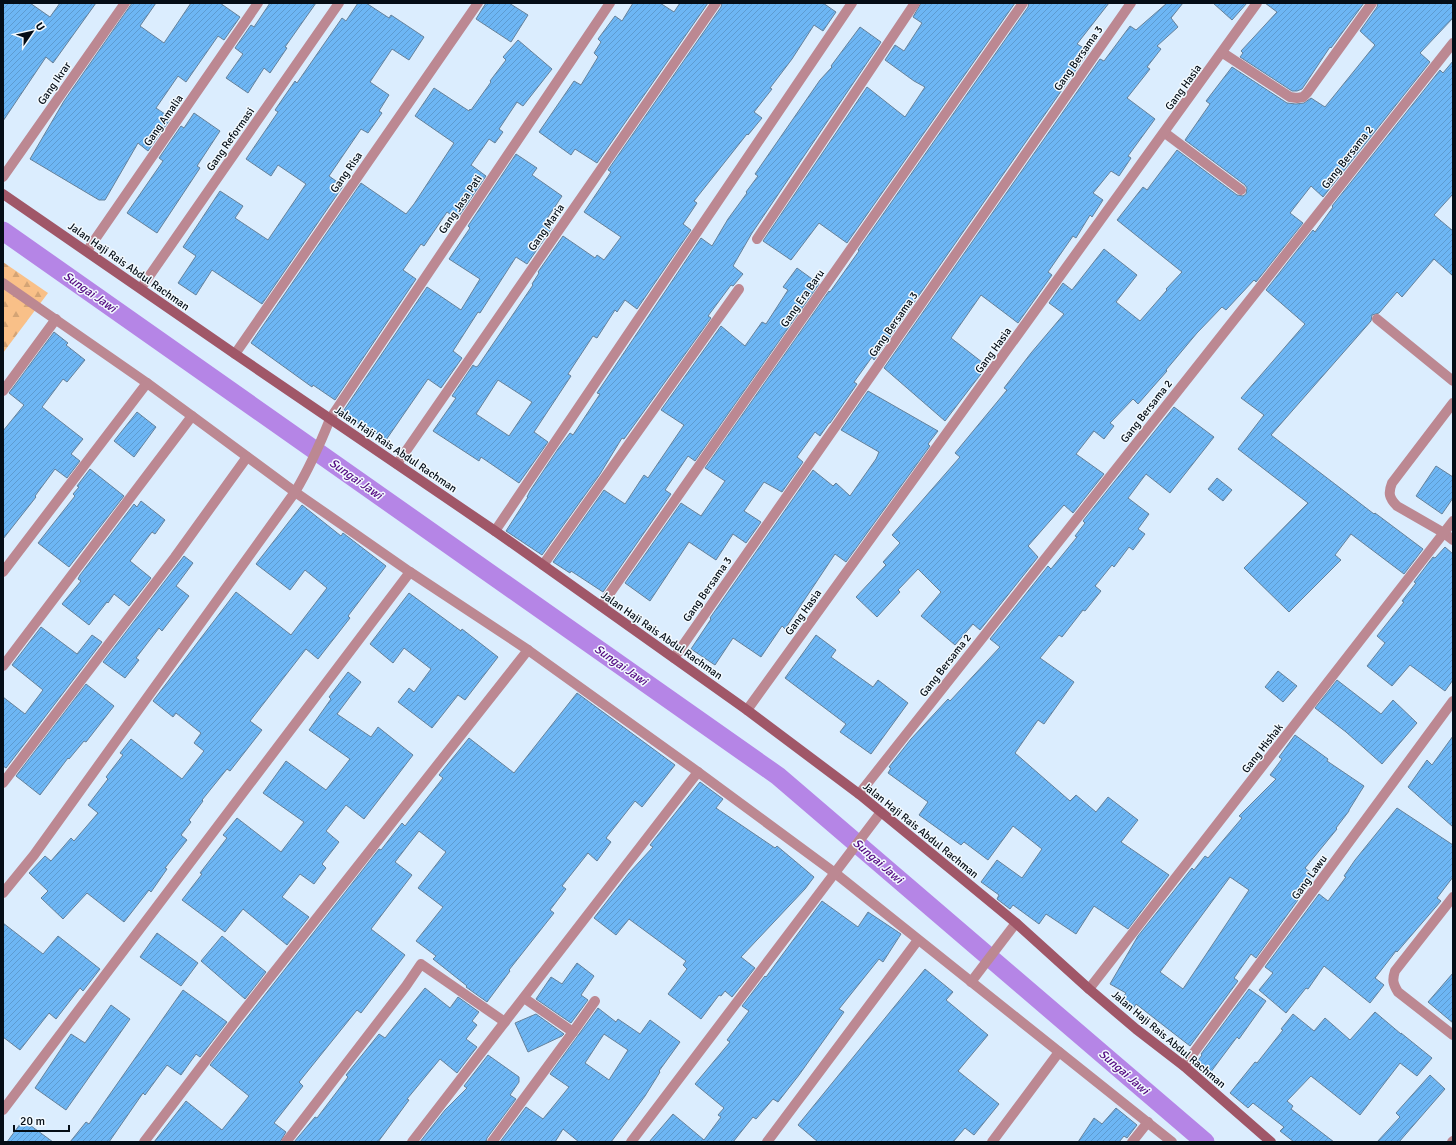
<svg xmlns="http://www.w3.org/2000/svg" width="1456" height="1145" font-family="Signika,sans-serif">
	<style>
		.forest { fill: url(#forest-firs) }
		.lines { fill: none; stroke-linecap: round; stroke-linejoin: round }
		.canal { stroke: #b585e6; stroke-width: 19 }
		.building { fill: url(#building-hatch); stroke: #65819a; fill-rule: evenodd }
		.street { stroke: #bc8892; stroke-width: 10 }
		.secondary { stroke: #a05768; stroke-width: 10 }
		.labels { text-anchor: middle; stroke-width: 3; stroke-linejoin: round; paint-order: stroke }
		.street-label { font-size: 11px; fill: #040d16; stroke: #f2f9fe }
		.water-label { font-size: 12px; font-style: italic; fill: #530881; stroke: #f2f9fe }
	</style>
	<defs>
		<pattern id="forest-firs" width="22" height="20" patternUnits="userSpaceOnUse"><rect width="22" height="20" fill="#f9c088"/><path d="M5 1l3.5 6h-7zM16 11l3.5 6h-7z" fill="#d4a475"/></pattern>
		<pattern id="building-hatch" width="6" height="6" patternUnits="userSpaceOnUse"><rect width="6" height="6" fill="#6db6f4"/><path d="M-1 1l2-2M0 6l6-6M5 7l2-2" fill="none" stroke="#5d9bd0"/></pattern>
	</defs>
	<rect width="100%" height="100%" fill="#dbedfe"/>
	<!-- forest -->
	<polygon class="forest" points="3,262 48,293 3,353"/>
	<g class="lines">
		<!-- canal -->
		<polyline class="canal" points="3,231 778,776 1205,1142"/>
	</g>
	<!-- building -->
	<g class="building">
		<polygon points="3,3 30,3 50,17 60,3 96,3 53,63 46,57 3,121"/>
		<polygon points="132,3 156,3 140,26 164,43 191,3 220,3 240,17 224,40 218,36 186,82 178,76 156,108 171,118 148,151 138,143 105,200 99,200 30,159 64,101"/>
		<polygon points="270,3 316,3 285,47 287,48 270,73 264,68 248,93 226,78 243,54 235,48 251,25 254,27"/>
		<polygon points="358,3 366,3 389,18 391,15 424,37 409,60 392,49 370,82 389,95 379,111 382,113 368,133 361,129 329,176 343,186 262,304 212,270 196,295 178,283 196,256 183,247 220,191 243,206 235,218 268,240 306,184 278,165 271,176 246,159 278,112 275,110 295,81 297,83 342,18 346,21"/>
		<polygon points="486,3 509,3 528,15 511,42 476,19"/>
		<polygon points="633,3 660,3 674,12 680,3 708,3 597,163 575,149 571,155 539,132 574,81 581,85 598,57 594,53 601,42 598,39 615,16 622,21"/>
		<path d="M722 3H823L836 12 823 31 814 25 792 59 770 88 772 89 754 112 762 118 748 135 747 134 694 201 697 203 683 224 691 230 637 309 625 300 617 312 615 310 597 338 593 336 568 374 571 376 534 432 548 442 519 483 481 457 479 461 433 431 456 398 452 396 473 365 476 367 478 366 533 285 532 284 539 273 538 272 563 236 595 258 597 255 604 260 621 237 584 212 611 172 608 170 721 7ZM498 380 532 402 509 436 476 414Z"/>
		<polygon points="921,3 1015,3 847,243 819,223 791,260 763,241 867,87 905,117 925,87 914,81 885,60 895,45 904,51 922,23 913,17"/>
		<polygon points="1029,3 1109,3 1077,44 1089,51 874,360 872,357 854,382 857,384 830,423 829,423 820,436 815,432 797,457 803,462 782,492 764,482 744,511 761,522 746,543 733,534 716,560 689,542 650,601 625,583 681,503 701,516 725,481 705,468 829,291 830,292 859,251 858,250 1028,7"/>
		<polygon points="1167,3 1183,3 1171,18 1178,27 1157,46 1161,49 1147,67 1150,69 1127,98 1155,119 1128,156 1131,158 1119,176 1111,171 1093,193 1103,200 1092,217 1090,215 1076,238 1073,236 1048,272 1052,275 1018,323 981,295 951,338 987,366 945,421 884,368 1100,59 1104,61 1130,26 1136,30"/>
		<polygon points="1213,3 1247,3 1232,20"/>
		<polygon points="1265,3 1364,3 1331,48 1330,47 1302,89 1297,91 1292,91 1240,57 1243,53 1241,51 1277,12"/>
		<polygon points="1378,3 1453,3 1453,18 1420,53 1430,62 1323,197 1311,186 1290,213 1303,223 1256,282 1254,280 1226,310 1222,307 1197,333 1166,370 1167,371 1138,404 1133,399 1110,423 1114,426 1104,439 1094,431 1076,454 1104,474 1073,513 1064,505 1028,546 1038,557 980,630 973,624 955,645 921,616 941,592 918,569 898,590 900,592 877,617 856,597 886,565 883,562 900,543 892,535 960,457 955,453 1007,390 1004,388 1031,353 1064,314 1049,303 1063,283 1072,290 1104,249 1137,275 1116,302 1140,321 1167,290 1166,289 1182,272 1117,220 1143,187 1147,190 1177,150 1237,195 1243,196 1246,194 1247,188 1245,185 1185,140 1210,104 1206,101 1232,67 1287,103 1296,104 1304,103 1311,98 1325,107 1375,45 1360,31 1377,7"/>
		<polygon points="860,27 881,42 752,233 733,266 743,274 733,286 731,285 708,316 711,318 624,439 622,438 600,474 542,555 506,531 528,497 527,497 530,491 558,449 570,433 573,435 600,394 597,393 701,238 712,246 728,219 747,193 746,192 758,176 755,174 764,161 820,80 832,67 831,66"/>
		<polygon points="518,40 552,69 523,106 517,102 499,129 503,132 495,143 489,139 471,165 486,176 457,219 447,212 424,246 421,244 403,270 416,279 335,400 313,385 312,387 251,343 361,183 406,214 414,204 454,143 415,116 434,88 469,111 470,109 471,110 491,82 490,81 506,60 503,57"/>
		<polygon points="1453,61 1453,194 1434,215 1453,231 1453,276 1434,259 1402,297 1397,292 1379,313 1372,315 1371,321 1271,435 1374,514 1375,513 1423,549 1404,574 1351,534 1335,555 1341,560 1289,612 1244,568 1308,503 1238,449 1264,415 1241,398 1305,324 1266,290 1313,230 1315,232 1333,207 1332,206 1440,70 1443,73"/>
		<polygon points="194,113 220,131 197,166 200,168 157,233 127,213 163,161 159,158 181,126 184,128"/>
		<polygon points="516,154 537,168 532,175 562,196 544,223 552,228 527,264 516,257 480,313 478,312 453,351 462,358 441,388 428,379 386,440 366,426 365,428 342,413 427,287 461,310 480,279 449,259 470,228 468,226"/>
		<polygon points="797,268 819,284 695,461 688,456 665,490 671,494 603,592 571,571 570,573 553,562 604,490 625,504 644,475 648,478 684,425 661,410 721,326 745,346 762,322 766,324 788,290 783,287"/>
		<polygon points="54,332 68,343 66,345 85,360 67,382 63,379 42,407 83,439 71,454 80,461 67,478 55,469 35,496 36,497 3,539 3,431 24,405 9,393"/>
		<polygon points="868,391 938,431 928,444 930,446 846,562 835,554 785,629 782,626 761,657 733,638 715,665 691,649 711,619 710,618 813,470 833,486 836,483 850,496 876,459 879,452 841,430"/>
		<polygon points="1174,407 1214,437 1170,493 1146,474 1128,498 1149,514 1138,529 1145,534 1133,550 1129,547 1114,567 1112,565 1095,586 1101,591 1085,611 1083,610 1062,637 1059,635 1040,658 1074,682 1044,724 1038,720 1015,753 1070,801 1076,795 1096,812 1108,797 1138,820 1121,842 1169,875 1128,929 1094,906 1076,934 1046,914 1039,924 1013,905 1010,909 997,899 999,895 981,882 997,860 1022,878 1042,849 1013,826 988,860 964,842 961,845 919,815 928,802 888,773 891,768 889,767 911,739 948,699 950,701 1000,647 990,639 1048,566 1051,569 1077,537 1075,536 1085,523 1083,521"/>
		<polygon points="137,412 156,427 134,457 114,441"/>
		<polygon points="1436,466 1453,477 1453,498 1442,514 1416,496"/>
		<polygon points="90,469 124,496 69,567 38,543 75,496 73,494 79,487 77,486"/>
		<polygon points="1217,478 1232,490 1223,501 1208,489"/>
		<polygon points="141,501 165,520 155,534 152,532 130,561 151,578 129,606 114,594 108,603 107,602 89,625 62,604 81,581 78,579 80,575 134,504 137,507"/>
		<polygon points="302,505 341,536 343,533 386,566 348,616 350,618 318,659 306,649 250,721 262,730 230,771 227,769 202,800 203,801 189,820 191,822 181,835 187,840 165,868 167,869 151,892 149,890 124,922 87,893 63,919 41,898 48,891 29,873 45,856 51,861 71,838 74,841 98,813 88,805 108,779 106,777 123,755 120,753 131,739 182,779 204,751 194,743 201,733 176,713 173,717 153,701 236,592 291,635 327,588 305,570 290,590 256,564"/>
		<polygon points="1445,547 1453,554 1453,680 1445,691 1410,665 1392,686 1367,666 1385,643 1377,636 1404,602 1402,601 1416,583 1414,582 1433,557 1435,558"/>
		<polygon points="184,556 193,563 176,586 189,596 162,631 159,628 136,658 139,660 125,678 103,662"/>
		<polygon points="409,593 461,631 462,629 498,657 465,700 458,695 432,728 398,702 409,688 414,692 431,669 404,648 393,663 370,644"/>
		<polygon points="41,627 77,654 92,635 102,642 6,768 3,766 3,697 25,714 43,690 12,665"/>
		<polygon points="816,635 836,650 831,657 873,687 878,680 908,703 871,754 840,732 846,724 785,678"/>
		<polygon points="1278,671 1297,686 1283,702 1265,687"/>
		<polygon points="348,672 361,682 337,714 371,737 378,727 413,755 364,819 346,805 326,831 339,842 322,864 326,868 314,884 300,874 282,897 309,917 287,945 243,909 225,932 182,900 202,874 200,873 227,838 223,835 237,818 281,852 304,822 263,793 286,761 326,790 350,759 309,730 331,699 329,697"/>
		<polygon points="1337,680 1381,714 1393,700 1417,723 1382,764 1346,732 1315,708"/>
		<polygon points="86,684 114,706 86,742 84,741 69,759 68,758 40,795 16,776"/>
		<polygon points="577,693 675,765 642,807 635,801 606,838 611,842 597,861 588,853 562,886 566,889 550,910 554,913 509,970 510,971 487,1002 466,987 467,986 433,959 436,956 416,941 443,907 418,888 446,852 419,831 395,862 412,875 371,929 405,955 361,1013 357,1010 299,1082 303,1086 274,1123 286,1132 280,1142 154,1142 186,1101 222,1130 249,1096 210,1065 379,849 381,850 402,823 405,826 443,778 439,775 469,738 514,773"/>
		<path d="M1295 735 1328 759 1327 761 1364 786 1349 810V811L1336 828 1337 829 1305 868 1313 875 1305 884 1308 886 1256 958 1251 954 1234 978 1238 981 1190 1046 1136 1004 1133 1009 1121 1000 1126 993 1110 984 1138 936 1192 868 1194 870 1205 856 1208 858 1242 818 1239 816 1276 779 1270 775 1282 759 1279 757ZM1230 877 1249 890 1183 989 1160 972Z"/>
		<polygon points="1453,736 1453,827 1408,787 1427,760 1432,765"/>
		<polygon points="700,782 723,799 716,808 775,848 777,846 814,877 805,889 741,957 755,968 732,997 725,991 721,996 719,995 701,1019 668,994 687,969 683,965 686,961 629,919 616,935 594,918 629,873 653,847 650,845"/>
		<polygon points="1397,808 1453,845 1453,877 1437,898 1441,901 1397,952 1396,951 1375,978 1384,985 1370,1003 1324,966 1308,989 1306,988 1286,1013 1259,990 1273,973 1265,967 1319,894 1328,901 1346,877 1344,876 1355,860"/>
		<polygon points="822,901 858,927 868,912 901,934 883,962 879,959 839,1009 844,1012 799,1075 778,1102 773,1099 756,1119 753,1117 733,1142 649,1142 673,1114 704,1140 721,1117 718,1115 724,1108 695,1084 730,1042 727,1040 749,1011 742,1006 765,976 766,977"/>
		<polygon points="3,923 43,954 58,936 100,969 83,991 80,988 56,1019 49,1013 20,1050 3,1037"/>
		<polygon points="157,933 198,963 181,986 140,957"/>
		<polygon points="222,936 266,972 245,999 201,961"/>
		<polygon points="577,963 594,976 581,995 588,1000 571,1023 536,999 551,977 562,984"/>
		<polygon points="925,969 953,992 946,1000 988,1035 958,1071 999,1104 974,1135 965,1128 953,1142 818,1142 798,1125"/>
		<polygon points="1453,973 1453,1023 1428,1002"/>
		<polygon points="425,988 450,1008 458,997 479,1012 472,1021 477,1025 466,1039 477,1047 457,1073 440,1059 407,1099 409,1100 378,1142 294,1142 315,1117 317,1118 348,1077 346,1075 379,1034 385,1038"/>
		<polygon points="1249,989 1266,1001 1239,1039 1237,1037 1207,1077 1194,1066 1202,1055 1201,1054"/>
		<polygon points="183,990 227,1022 200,1057 196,1054 181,1075 167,1065 145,1095 143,1093 109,1142 70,1142 86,1122 89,1124"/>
		<polygon points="111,1005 130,1019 66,1110 35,1088 71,1034 85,1043"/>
		<path d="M598 1008 616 1022 618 1019 640 1034 650 1020 680 1042 659 1071 660 1072 645 1096 626 1122 611 1142H579L563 1129 555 1142H500L526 1107 543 1119 569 1087 550 1074ZM604 1034 628 1050 609 1080 585 1063Z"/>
		<polygon points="1375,1012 1401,1034 1401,1033 1432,1058 1417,1076 1400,1063 1360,1115 1311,1076 1287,1101 1293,1106 1291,1109 1334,1142 1294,1142 1280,1131 1284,1127 1253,1103 1248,1108 1230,1093 1255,1062 1257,1063 1283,1030 1281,1029 1293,1014 1314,1031 1325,1018 1350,1040"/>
		<polygon points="536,1014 564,1034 562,1036 528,1052 515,1023"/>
		<polygon points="488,1055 519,1077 519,1082 510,1095 516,1099 487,1138 486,1142 420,1142 445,1110 467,1088 464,1086"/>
		<polygon points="1430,1075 1445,1089 1399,1142 1377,1142 1400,1117 1396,1113"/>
		<polygon points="1116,1108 1137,1125 1127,1138 1124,1136 1119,1142 1078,1142 1094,1118 1102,1124"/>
		<polygon points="23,1120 53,1142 7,1142"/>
	</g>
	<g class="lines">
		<!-- street -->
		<g class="street">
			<polyline points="1223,53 1290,97 1297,98 1303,97 1307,93 1372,3"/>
			<polyline points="1165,133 1241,190"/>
			<polyline points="3,177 125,3"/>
			<polyline points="757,239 915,3"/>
			<polyline points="87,251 258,3"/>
			<polyline points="3,283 147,383"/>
			<polyline points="141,288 339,3"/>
			<polyline points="1377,319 1453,381"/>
			<polyline points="235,354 478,3"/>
			<polyline points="3,391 56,319"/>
			<path d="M1453 403 1392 483C1388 493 1389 498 1397 506L1444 533 1453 540"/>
			<polyline points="192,416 295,492 410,572 528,650 698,772 835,873 1172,1142"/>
			<polyline points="397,464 716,3"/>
			<polyline points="495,531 852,3"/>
			<polyline points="543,565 739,289"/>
			<polyline points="3,572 147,383 192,416 3,666"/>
			<polyline points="601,606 1023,3"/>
			<polyline points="674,658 1131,3"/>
			<polyline points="747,710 1257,3"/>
			<polyline points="3,783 175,557 247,457"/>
			<polyline points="859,794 1453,43"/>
			<path d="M3 893 34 855 295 492C309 469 320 444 330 419L610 3"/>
			<path d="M1453 897 1395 971C1392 980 1393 984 1398 992L1453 1035"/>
			<polyline points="971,982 1016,923"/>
			<polyline points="1089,989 1453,521"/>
			<polyline points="573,1032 595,1001"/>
			<polyline points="1184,1066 1453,701"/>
			<polyline points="3,1110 410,572"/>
			<polyline points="144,1142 238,1018 528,650"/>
			<polyline points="286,1142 406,986 421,964 505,1022"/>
			<polyline points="412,1142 698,772"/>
			<polyline points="492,1142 573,1032 524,998"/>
			<polyline points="631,1142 881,812"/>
			<polyline points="767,1142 918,940"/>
			<polyline points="992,1142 1059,1052"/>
			<polyline points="1132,1142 1148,1122"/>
			<polyline points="1452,1142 1453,1141"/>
		</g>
		<!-- secondary -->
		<polyline class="secondary" points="3,194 235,354 495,531 747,710 859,794 959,876 1016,923 1089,989 1136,1029 1184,1066 1271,1142"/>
	</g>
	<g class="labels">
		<!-- street labels -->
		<g class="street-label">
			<text transform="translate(1078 58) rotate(-55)" y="4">Gang Bersama 3</text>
			<text transform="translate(54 83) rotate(-55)" y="4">Gang Ikrar</text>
			<text transform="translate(1183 87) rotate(-54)" y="4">Gang Hasia</text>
			<text transform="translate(163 120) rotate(-55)" y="4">Gang Amalia</text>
			<text transform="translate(230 139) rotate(-55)" y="4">Gang Reformasi</text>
			<text transform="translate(1347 157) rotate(-52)" y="4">Gang Bersama 2</text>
			<text transform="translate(346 172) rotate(-55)" y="4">Gang Risa</text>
			<text transform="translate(460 204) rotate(-56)" y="4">Gang Jasa Pati</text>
			<text transform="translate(546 227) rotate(-55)" y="4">Gang Maria</text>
			<text transform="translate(129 266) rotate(35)" y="4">Jalan Haji Rais Abdul Rachman</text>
			<text transform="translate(802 298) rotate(-55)" y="4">Gang Era Baru</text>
			<text transform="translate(893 324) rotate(-55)" y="4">Gang Bersama 3</text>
			<text transform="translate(993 350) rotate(-54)" y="4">Gang Hasia</text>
			<text transform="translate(1146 411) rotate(-52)" y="4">Gang Bersama 2</text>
			<text transform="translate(396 449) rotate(34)" y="4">Jalan Haji Rais Abdul Rachman</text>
			<text transform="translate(707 589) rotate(-55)" y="4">Gang Bersama 3</text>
			<text transform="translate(803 612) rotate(-54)" y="4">Gang Hasia</text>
			<text transform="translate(662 635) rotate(35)" y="4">Jalan Haji Rais Abdul Rachman</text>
			<text transform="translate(945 665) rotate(-52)" y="4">Gang Bersama 2</text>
			<text transform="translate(1262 748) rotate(-52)" y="4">Gang Hishak</text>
			<text transform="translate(921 830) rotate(39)" y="4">Jalan Haji Rais Abdul Rachman</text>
			<text transform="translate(1309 877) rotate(-54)" y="4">Gang Lawu</text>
			<text transform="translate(1169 1039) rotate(40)" y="4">Jalan Haji Rais Abdul Rachman</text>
		</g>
		<!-- water labels -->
		<g class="water-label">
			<text transform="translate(90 292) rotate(35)" y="4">Sungai Jawi</text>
			<text transform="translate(356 479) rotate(35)" y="4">Sungai Jawi</text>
			<text transform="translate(621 665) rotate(35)" y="4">Sungai Jawi</text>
			<text transform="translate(878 861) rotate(41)" y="4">Sungai Jawi</text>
			<text transform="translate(1124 1072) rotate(41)" y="4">Sungai Jawi</text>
		</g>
	</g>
	<!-- border -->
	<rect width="1456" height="1145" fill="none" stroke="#040d16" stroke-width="8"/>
	<!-- north arrow -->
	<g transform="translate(32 32) rotate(56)" stroke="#f2f9fe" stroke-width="3" paint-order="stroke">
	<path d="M0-3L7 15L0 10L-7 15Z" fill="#040d16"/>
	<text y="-6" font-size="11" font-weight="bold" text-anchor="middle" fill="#040d16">U</text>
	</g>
	<!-- scale -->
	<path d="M14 1125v6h55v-6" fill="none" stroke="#040d16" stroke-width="2"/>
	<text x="20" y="1125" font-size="12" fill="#040d16" stroke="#f2f9fe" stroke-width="3" paint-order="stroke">20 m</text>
</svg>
